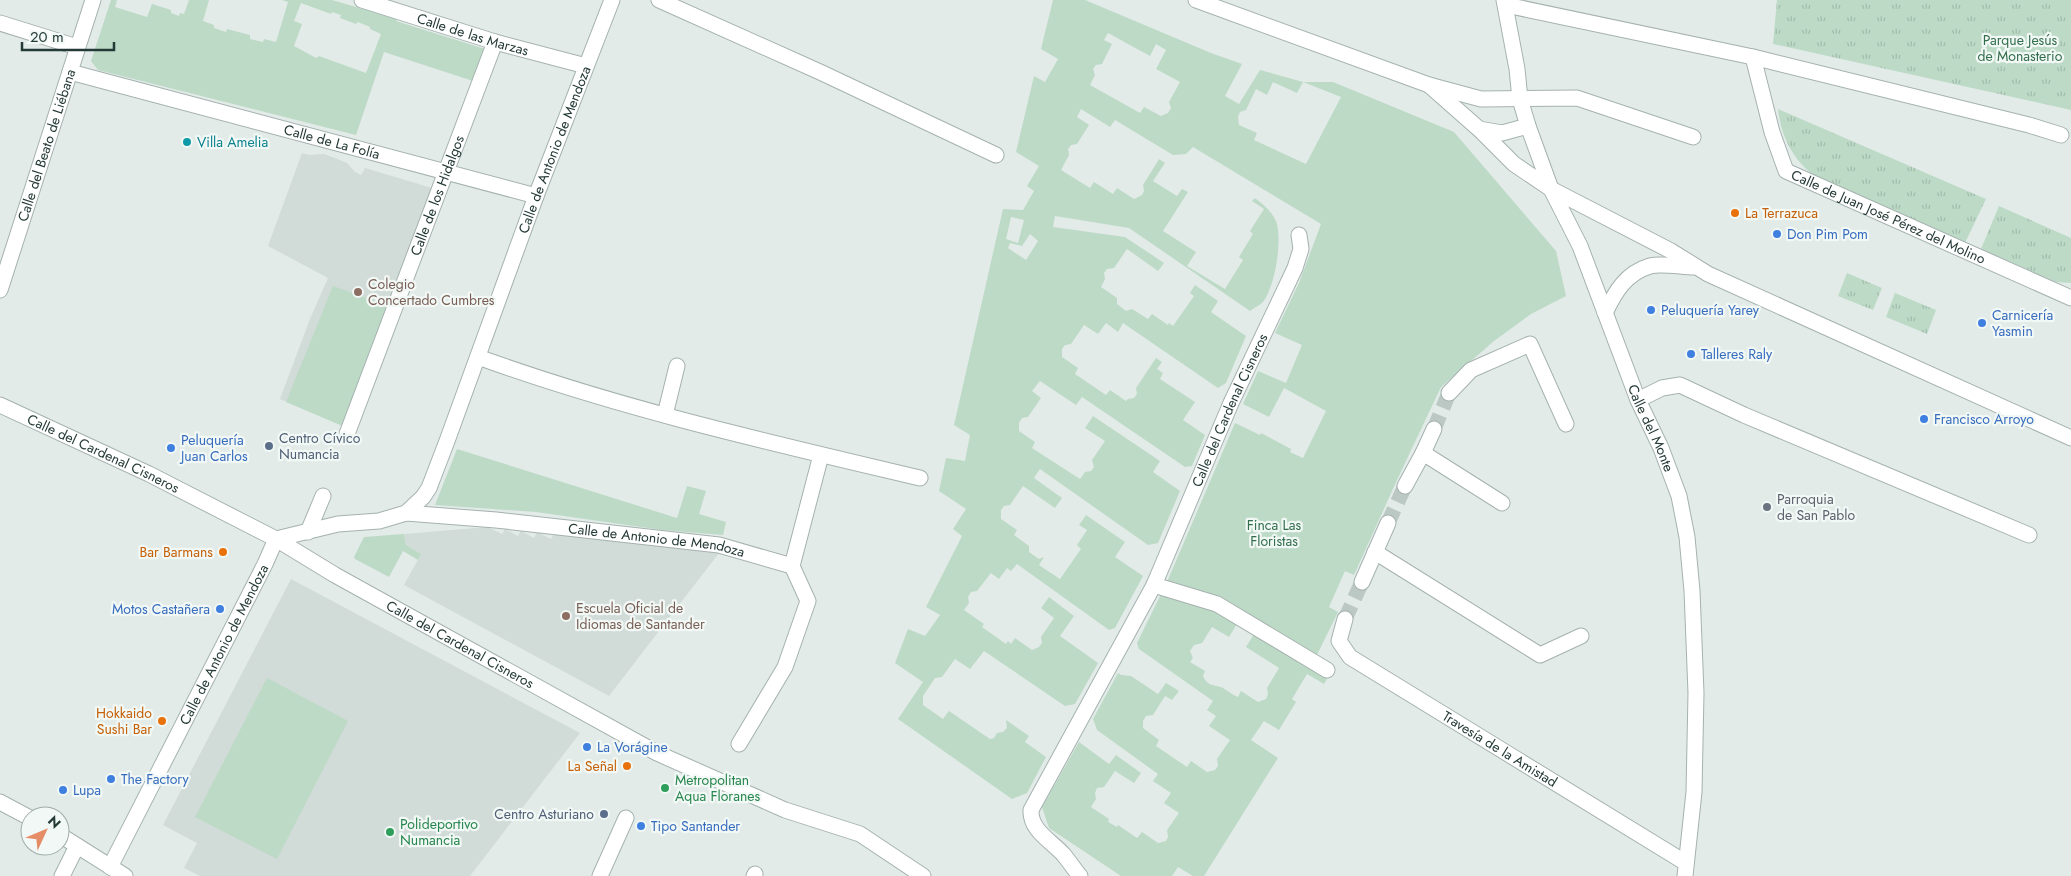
<svg xmlns="http://www.w3.org/2000/svg" width="2071" height="876" font-family="Jost,sans-serif">
	<style>
		.built { fill: #d1dbd7 }
		.green { fill: #bddac7; fill-rule: evenodd }
		.park { fill: url(#park-tufts) }
		.lines { fill: none; stroke-linecap: round; stroke-linejoin: round }
		.minor-tunnel { stroke: #bcc8c4; stroke-width: 15; stroke-dasharray: 15 8; stroke-linecap: butt }
		.pedestrian-casing { stroke: #a5b2af; stroke-width: 17 }
		.minor-casing { stroke: #a5b2af; stroke-width: 17 }
		.pedestrian { stroke: #fff; stroke-width: 15 }
		.minor { stroke: #fff; stroke-width: 15 }
		.culture-dot { fill: #0f9aa8; stroke: #f2f8f5; stroke-width: 2 }
		.food-dot { fill: #e8710a; stroke: #f2f8f5; stroke-width: 2 }
		.shop-dot { fill: #3f7fe0; stroke: #f2f8f5; stroke-width: 2 }
		.education-dot { fill: #8d6e63; stroke: #f2f8f5; stroke-width: 2 }
		.service-dot { fill: #5c6f8a; stroke: #f2f8f5; stroke-width: 2 }
		.worship-dot { fill: #6b7280; stroke: #f2f8f5; stroke-width: 2 }
		.leisure-dot { fill: #2e9e5b; stroke: #f2f8f5; stroke-width: 2 }
		.labels { text-anchor: middle; stroke-width: 4.5; stroke-linejoin: round; paint-order: stroke }
		.street-label { font-size: 14px; fill: #243a36; stroke: #f2f8f5 }
		.park-label { font-size: 14px; fill: #326e4c; stroke: #f2f8f5 }
		.culture-label { font-size: 14px; fill: #0d838f; stroke: #f2f8f5; text-anchor: start }
		.food-label { font-size: 14px; fill: #c56008; stroke: #f2f8f5; text-anchor: end }
		.shop-label { font-size: 14px; fill: #366cbe; stroke: #f2f8f5; text-anchor: start }
		.education-label { font-size: 14px; fill: #785e54; stroke: #f2f8f5; text-anchor: start }
		.service-label { font-size: 14px; fill: #4e5e75; stroke: #f2f8f5; text-anchor: start }
		.worship-label { font-size: 14px; fill: #5b616d; stroke: #f2f8f5; text-anchor: start }
		.leisure-label { font-size: 14px; fill: #27864d; stroke: #f2f8f5; text-anchor: start }
	</style>
	<defs>
		<pattern id="park-tufts" width="24" height="20" patternUnits="userSpaceOnUse" patternTransform="scale(1.25)"><rect width="24" height="20" fill="#bddac7"/><path d="M3 7l-1-3M5 7V3M7 7l1-3M15 17l-1-3M17 17v-4M19 17l1-3" fill="none" stroke="#a2bcac"/></pattern>
	</defs>
	<rect width="100%" height="100%" fill="#e2ebe8"/>
	<!-- built -->
	<g class="built">
		<polygon points="302,153 309,155 324,154 335,158 347,163 355,172 361,175 365,168 432,188 345,427 280,399 310,319 328,278 268,246"/>
		<polygon points="488,527 502,534 505,529 518,536 521,531 534,538 537,532 551,539 554,534 719,553 609,696 404,585 421,554 406,545 404,534"/>
		<polygon points="291,579 580,733 470,876 200,876 184,868 197,843 163,825"/>
	</g>
	<!-- green -->
	<g class="green">
		<path d="M111 0H117L115 7 147 17 152 4 171 10V13L179 16 180 13 184 14 189 0H209L203 21 214 25V28L226 32 227 29 250 35V39L263 42 264 39 276 42 288 2 282 0H332L397 19 396 21 485 49 473 81 384 52 356 135 98 70 91 61ZM301 3 331 14 332 12 341 15 340 18 356 24 358 22 370 27V29L381 34 366 73 319 56 316 58 294 46 302 24 294 21Z"/>
		<path d="M1053 0H1085L1211 53 1242 64 1225 96 1239 104 1260 70 1303 82H1333L1454 132 1556 251 1566 296 1531 314 1494 341 1441 387 1397 480 1354 575 1345 571 1329 607 1338 612 1316 657 1228 601 1167 582 1235 423 1260 435 1261 433 1291 449 1290 452 1303 458 1326 411 1284 388 1269 417 1243 404 1258 371 1286 383 1302 345 1275 333 1299 283 1321 224 1193 147 1186 154 1173 155 1115 120 1110 127 1081 109 1077 117 1089 125 1077 144 1071 145 1068 149 1069 155 1061 170 1090 188 1094 182 1113 194 1117 188 1134 199 1142 195 1144 191 1143 185 1159 159 1165 163 1153 181 1177 196 1182 189 1188 192 1163 231 1196 252 1187 266 1225 289 1243 260 1239 257 1253 234 1250 231 1264 209 1252 201 1255 198C1264 205 1271 211 1276 221 1283 240 1275 286 1263 302 1260 305 1254 308 1250 311L1129 228 1055 216 1053 227 1125 237 1164 263 1158 271 1127 249 1114 268 1107 269 1104 273 1105 279 1101 287 1117 298V304L1126 311 1132 309 1148 319 1152 314 1168 325 1169 323 1173 326 1194 296 1190 293 1195 285 1218 301 1211 312 1246 336 1226 383 1218 388 1123 323 1118 332 1106 323 1098 334 1084 325 1071 344 1065 345 1062 349V357L1078 368 1075 374 1106 395 1110 390 1126 401 1128 399 1134 398 1137 394 1136 388 1156 358 1162 362 1157 369 1163 373 1160 379 1195 402 1183 420 1205 435 1192 466 1185 467 1082 397 1076 405 1040 381 1032 391 1041 398 1028 417 1022 418 1019 423V431L1035 442 1032 448 1080 479 1085 472 1091 471 1094 467 1092 460 1105 441 1085 428 1093 416 1160 461 1153 472 1180 491 1158 543 1148 545 1040 469 1034 478 1062 498 1055 508 1023 486 1010 505 1004 506 1001 510V519L1017 530 1014 535 1029 546V552L1039 559 1044 557 1039 565 1060 579 1081 549 1077 545 1087 530 1079 525 1086 515 1125 542 1115 557 1143 576 1115 628 1109 630 1017 564 1011 571 1007 568 999 579 991 573 977 591 971 592 968 597 969 603 964 610 984 624 982 627 1006 644 1008 641 1011 644 1015 638 1032 650 1039 647 1042 643 1041 637 1054 618 1041 608 1049 597 1074 616 1060 636 1098 663 1075 704 1065 706 984 651 970 669 955 659 942 677 935 678 923 696V705L943 719 949 711 990 739 994 738 997 733 1003 732 1007 728 1006 720 1029 736 1025 742 1046 757 1027 793 1012 799 898 719 923 682 895 663 908 629 925 636 940 615 926 607 962 536 953 529 966 509 939 491 946 458 965 461 970 435 954 425 1003 209 1023 210 1034 191 1027 186 1039 166 1016 152 1034 76 1045 82 1058 59 1041 49ZM1108 33 1150 56 1156 44 1166 50 1156 69 1180 82 1169 102 1171 108 1168 113 1161 116 1144 107 1140 113 1090 85 1095 75 1093 69 1096 65 1102 64 1112 44 1104 40ZM1273 82 1297 93 1303 82 1341 97 1306 164 1254 140 1257 133 1239 125 1238 117 1240 112 1246 110 1256 89 1267 95ZM1011 217 1024 220 1018 243 1006 239ZM1030 234 1038 241 1026 260 1008 248 1010 243 1022 246Z"/>
		<polygon points="333,286 389,306 345,427 286,402"/>
		<polygon points="457,449 677,518 687,486 706,491 699,514 726,522 723,535 662,530 536,512 435,505"/>
		<polygon points="404,534 406,545 421,554 418,560 403,551 389,577 355,559 354,557 364,537"/>
		<path d="M1161 594 1212 609 1237 624 1229 637 1212 627 1202 643 1194 645 1190 651 1193 658 1190 662 1205 671 1203 676C1208 687 1213 684 1223 688 1228 691 1233 695 1238 697L1241 691 1258 702 1266 699 1268 694 1267 688 1279 668 1246 647 1254 634 1328 677 1324 684 1307 674 1292 699 1296 702 1279 730 1264 721 1251 740 1278 758 1204 876H1193L1178 867 1172 876H1121L1049 828 1042 807 1079 742 1109 764 1116 755 1141 773 1134 783 1115 771 1104 787 1097 788 1095 793 1096 799 1091 807 1109 819 1108 822 1117 827 1118 825 1137 838 1142 832 1158 843 1166 841 1168 837 1167 830 1179 813 1164 803 1171 793 1153 781 1158 774 1097 730 1093 719 1118 673 1121 675 1131 676 1158 694 1166 683 1179 691 1172 700 1165 696 1153 715 1146 716 1143 721V728L1159 740 1156 746 1187 767 1191 761 1207 772 1215 770 1218 766 1217 759 1230 740 1209 726 1216 716 1207 710 1213 701 1139 649 1137 643Z"/>
		<polygon points="267,678 348,721 277,859 195,817"/>
	</g>
	<!-- park -->
	<g class="park">
		<polygon points="1777,0 2071,0 2071,110 1773,44"/>
		<path d="M1778 109 1986 199 1965 243 1815 176C1793 161 1781 136 1778 109Z"/>
		<polygon points="1999,206 2071,238 2071,283 2056,282 1981,249"/>
		<polygon points="1847,273 1882,288 1873,310 1838,296"/>
		<polygon points="1895,293 1936,310 1927,334 1886,317"/>
	</g>
	<g class="lines">
		<!-- minor-tunnel -->
		<g class="minor-tunnel">
			<polyline points="1434,429 1449,393"/>
			<polyline points="1388,523 1405,486"/>
			<polyline points="1345,619 1362,582"/>
		</g>
		<defs>
			<g id="pedestrian">
				<path id="s1" d="M347 434 495 42"/>
				<polyline points="308,532 323,496"/>
				<polyline points="754,876 755,874"/>
			</g>
			<g id="minor">
				<path id="s2" d="M362 0 495 42 586 66"/>
				<polyline points="659,0 820,72 996,155"/>
				<polyline points="1196,0 1429,85 1481,99 1577,98 1693,137"/>
				<path id="s3" d="M1504 0 1517 69 1520 99 1528 126 1551 189 1580 246 1638 400 1661 448 1679 496 1687 537 1692 591 1696 693 1694 792 1685 876"/>
				<polyline points="1506,5 1753,57 2029,125 2061,135"/>
				<polyline points="0,23 77,47"/>
				<path id="s4" d="M1753 57 1772 132 1786 171 2071 298"/>
				<path id="s5" d="M70 72 536 196"/>
				<polyline points="1429,85 1479,129 1514,164 1551,189 1671,251 1708,274 2071,438"/>
				<polyline points="1479,129 1502,133 1528,126"/>
				<path id="s6" d="M0 290 93 0"/>
				<path d="M1605 313C1615 292 1626 273 1650 266 1660 263 1683 267 1694 267"/>
				<path d="M478 357C621 409 772 443 920 478"/>
				<polyline points="1449,393 1471,370 1530,344 1566,424"/>
				<polyline points="1638,400 1662,388 1680,385 1744,415 2029,535"/>
				<path id="s7" d="M0 405 149 474 276 539 335 575 657 753 785 810 860 834 923 876"/>
				<polyline points="665,415 677,366"/>
				<polyline points="1423,453 1434,429"/>
				<polyline points="1405,486 1423,453 1502,503"/>
				<path id="s8" d="M406 513 496 520 719 545 792 566"/>
				<path id="s9" d="M276 539 338 524 379 521 406 513 423 497 429 488 447 441 536 196 612 0"/>
				<polyline points="1375,552 1540,655 1581,636"/>
				<polyline points="792,566 821,455"/>
				<polyline points="1362,582 1388,523"/>
				<polyline points="1154,585 1217,604 1327,670"/>
				<path id="s10" d="M1345 619 1339 641 1350 657 1686 863"/>
				<polyline points="739,744 785,667 808,601 792,566"/>
				<polyline points="0,802 30,818"/>
				<polyline points="60,835 125,876"/>
				<path id="s11" d="M110 867 265 564 276 539"/>
				<polyline points="62,876 77,846"/>
				<polyline points="600,876 626,818"/>
				<path id="s12" d="M1080 876C1074 869 1069 861 1063 854 1050 840 1030 830 1031 810L1154 585 1231 403 1295 268 1301 249 1299 235"/>
			</g>
		</defs>
		<!-- pedestrian casing -->
		<use href="#pedestrian" class="pedestrian-casing"/>
		<!-- minor casing -->
		<use href="#minor" class="minor-casing"/>
		<!-- pedestrian -->
		<use href="#pedestrian" class="pedestrian"/>
		<!-- minor -->
		<use href="#minor" class="minor"/>
	</g>
	<!-- markers -->
	<circle class="culture-dot" cx="187" cy="142" r="5"/>
	<g class="food-dot">
		<circle cx="1735" cy="213" r="5"/>
		<circle cx="223" cy="552" r="5"/>
		<circle cx="162" cy="721" r="5"/>
		<circle cx="627" cy="766" r="5"/>
	</g>
	<g class="shop-dot">
		<circle cx="1777" cy="234" r="5"/>
		<circle cx="1651" cy="310" r="5"/>
		<circle cx="1982" cy="323" r="5"/>
		<circle cx="1691" cy="354" r="5"/>
		<circle cx="1924" cy="419" r="5"/>
		<circle cx="171" cy="448" r="5"/>
		<circle cx="220" cy="609" r="5"/>
		<circle cx="587" cy="747" r="5"/>
		<circle cx="111" cy="779" r="5"/>
		<circle cx="63" cy="790" r="5"/>
		<circle cx="641" cy="826" r="5"/>
	</g>
	<g class="education-dot">
		<circle cx="358" cy="292" r="5"/>
		<circle cx="566" cy="616" r="5"/>
	</g>
	<g class="service-dot">
		<circle cx="269" cy="446" r="5"/>
		<circle cx="604" cy="814" r="5"/>
	</g>
	<circle class="worship-dot" cx="1767" cy="507" r="5"/>
	<g class="leisure-dot">
		<circle cx="665" cy="788" r="5"/>
		<circle cx="390" cy="832" r="5"/>
	</g>
	<g class="labels">
		<!-- street labels -->
		<g class="street-label">
			<text dy="5" stroke="none"><textPath href="#s2" startOffset="116">Calle de las Marzas</textPath></text>
			<text dy="5" stroke="none"><textPath href="#s5" startOffset="271">Calle de La Folía</textPath></text>
			<text dy="5" stroke="none"><textPath href="#s6" startOffset="152">Calle del Beato de Liébana</textPath></text>
			<text dy="5" stroke="none"><textPath href="#s9" startOffset="528">Calle de Antonio de Mendoza</textPath></text>
			<text dy="5" stroke="none"><textPath href="#s1" startOffset="255">Calle de los Hidalgos</textPath></text>
			<text dy="5" stroke="none"><textPath href="#s4" startOffset="231">Calle de Juan José Pérez del Molino</textPath></text>
			<text dy="5" stroke="none"><textPath href="#s12" startOffset="531">Calle del Cardenal Cisneros</textPath></text>
			<text dy="5" stroke="none"><textPath href="#s3" startOffset="455">Calle del Monte</textPath></text>
			<text dy="5" stroke="none"><textPath href="#s7" startOffset="114">Calle del Cardenal Cisneros</textPath></text>
			<text dy="5" stroke="none"><textPath href="#s8" startOffset="252">Calle de Antonio de Mendoza</textPath></text>
			<text dy="5" stroke="none"><textPath href="#s7" startOffset="519">Calle del Cardenal Cisneros</textPath></text>
			<text dy="5" stroke="none"><textPath href="#s11" startOffset="250">Calle de Antonio de Mendoza</textPath></text>
			<text dy="5" stroke="none"><textPath href="#s10" startOffset="218">Travesía de la Amistad</textPath></text>
		</g>
		<!-- park labels -->
		<g class="park-label">
			<text x="2020" y="45">Parque Jesús<tspan x="2020" dy="16">de Monasterio</tspan></text>
			<text x="1274" y="530">Finca Las<tspan x="1274" dy="16">Floristas</tspan></text>
		</g>
		<!-- culture labels -->
		<g class="culture-label">
			<text x="197" y="147">Villa Amelia</text>
		</g>
		<!-- food labels -->
		<g class="food-label">
			<text x="1745" y="218" text-anchor="start">La Terrazuca</text>
			<text x="213" y="557">Bar Barmans</text>
			<text x="152" y="718">Hokkaido<tspan x="152" dy="16">Sushi Bar</tspan></text>
			<text x="617" y="771">La Señal</text>
		</g>
		<!-- shop labels -->
		<g class="shop-label">
			<text x="1787" y="239">Don Pim Pom</text>
			<text x="1661" y="315">Peluquería Yarey</text>
			<text x="1992" y="320">Carnicería<tspan x="1992" dy="16">Yasmin</tspan></text>
			<text x="1701" y="359">Talleres Raly</text>
			<text x="1934" y="424">Francisco Arroyo</text>
			<text x="181" y="445">Peluquería<tspan x="181" dy="16">Juan Carlos</tspan></text>
			<text x="210" y="614" text-anchor="end">Motos Castañera</text>
			<text x="597" y="752">La Vorágine</text>
			<text x="121" y="784">The Factory</text>
			<text x="73" y="795">Lupa</text>
			<text x="651" y="831">Tipo Santander</text>
		</g>
		<!-- education labels -->
		<g class="education-label">
			<text x="368" y="289">Colegio<tspan x="368" dy="16">Concertado Cumbres</tspan></text>
			<text x="576" y="613">Escuela Oficial de<tspan x="576" dy="16">Idiomas de Santander</tspan></text>
		</g>
		<!-- service labels -->
		<g class="service-label">
			<text x="279" y="443">Centro Cívico<tspan x="279" dy="16">Numancia</tspan></text>
			<text x="594" y="819" text-anchor="end">Centro Asturiano</text>
		</g>
		<!-- worship labels -->
		<g class="worship-label">
			<text x="1777" y="504">Parroquia<tspan x="1777" dy="16">de San Pablo</tspan></text>
		</g>
		<!-- leisure labels -->
		<g class="leisure-label">
			<text x="675" y="785">Metropolitan<tspan x="675" dy="16">Aqua Floranes</tspan></text>
			<text x="400" y="829">Polideportivo<tspan x="400" dy="16">Numancia</tspan></text>
		</g>
	</g>
	<!-- north arrow -->
	<g transform="translate(45 831) rotate(46)"><circle r="24" fill="#f2f8f5" stroke="#a0aca9"/>
	<path d="M0-4L9 19L0 12L-9 19Z" fill="#e58d66"/>
	<text y="-8" font-size="14" font-weight="bold" text-anchor="middle" fill="#243a36">N</text>
	</g>
	<!-- scale -->
	<path d="M22 42v8h92v-8" fill="none" stroke="#243a36" stroke-width="2.5"/>
	<text x="30" y="42" font-size="15" fill="#243a36" stroke="#f2f8f5" stroke-width="4" paint-order="stroke">20 m</text>
</svg>
